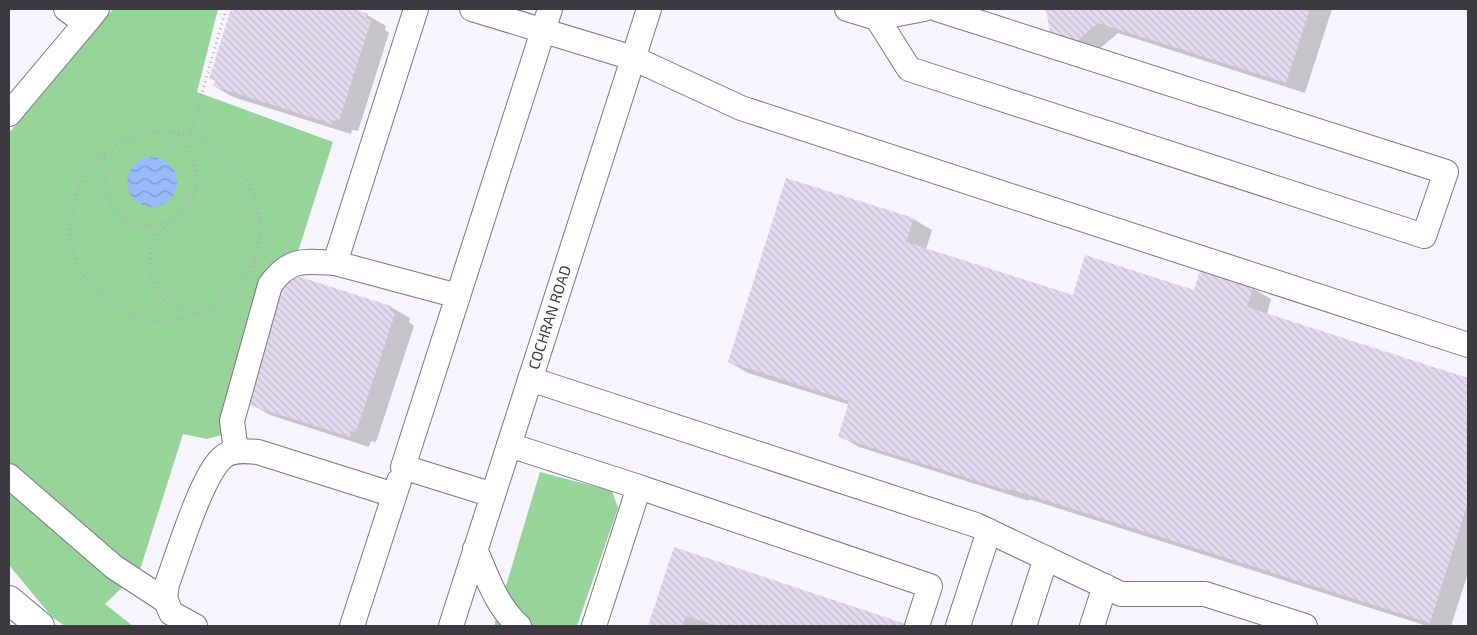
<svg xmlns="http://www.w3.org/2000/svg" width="1477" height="635" font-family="'Exo 2',sans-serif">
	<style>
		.green { fill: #96d49a }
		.water { fill: url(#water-waves) }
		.shadow { fill: #0003 }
		.building { fill: url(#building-back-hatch) }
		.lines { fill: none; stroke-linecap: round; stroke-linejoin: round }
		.minor-casing { stroke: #7d7487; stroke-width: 26 }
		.major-casing { stroke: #7d7487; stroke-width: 30 }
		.path { stroke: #b2aeb6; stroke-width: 3; stroke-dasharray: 1 4; stroke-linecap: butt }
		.minor { stroke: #fff; stroke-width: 24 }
		.major { stroke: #fff; stroke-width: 28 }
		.labels { text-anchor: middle; stroke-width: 5; stroke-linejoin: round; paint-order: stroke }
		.street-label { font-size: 15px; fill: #3d3941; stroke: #fff }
	</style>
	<defs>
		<pattern id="water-waves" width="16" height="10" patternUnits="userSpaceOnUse" patternTransform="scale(1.25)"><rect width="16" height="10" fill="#98bbfa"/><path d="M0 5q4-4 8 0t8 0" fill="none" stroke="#7d99cc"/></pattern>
		<pattern id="building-back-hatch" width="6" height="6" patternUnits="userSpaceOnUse" patternTransform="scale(1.25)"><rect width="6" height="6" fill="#e4daef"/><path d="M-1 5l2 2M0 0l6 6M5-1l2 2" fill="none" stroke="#c4bcce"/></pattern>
	</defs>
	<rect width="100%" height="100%" fill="#f8f4fd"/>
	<!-- green -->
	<g class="green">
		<polygon points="113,9 218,9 197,92 333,142 296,258 270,272 233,432 207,439 183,434 140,570 105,604 133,626 65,626 52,617 9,565 9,133"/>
		<polygon points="540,472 612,491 618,508 577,626 494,626"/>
	</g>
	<!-- water -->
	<circle class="water" cx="152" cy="182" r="25"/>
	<!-- shadow -->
	<g class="shadow">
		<polygon points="232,9 349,9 367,15 386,26 385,30 389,33 358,131 352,130 351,134 233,97 214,86 216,81 210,78"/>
		<polygon points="1040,9 1332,9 1305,93 1118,33 1097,51 1071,43 1051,31 1048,11"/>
		<polygon points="913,219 932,230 926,249 1073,296 1252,288 1271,299 1267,314 1468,379 1468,573 1451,626 1427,626 1029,499 1029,501 859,447 840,436 850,405 748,373 729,362"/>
		<polygon points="292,276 391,307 410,318 409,322 414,326 376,442 371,441 369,447 270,415 251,404"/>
		<polygon points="675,549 906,625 908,626 649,626"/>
	</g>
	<!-- building -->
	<g class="building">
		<polygon points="231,9 353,9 368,14 366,18 371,21 339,121 333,120 332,124 213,86 215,80 209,79"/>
		<polygon points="1046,9 1310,9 1286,83 1098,23 1077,41 1050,32"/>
		<polygon points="786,178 914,218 906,242 1073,295 1085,255 1194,290 1200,270 1253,287 1247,307 1468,378 1468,502 1430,623 1010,489 1009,491 838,437 849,401 728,362"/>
		<polygon points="291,274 391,306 390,310 395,314 356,432 351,431 350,437 249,405 251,399 246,397 285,278"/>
		<polygon points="674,547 906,624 905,626 717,626 686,616 682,626 648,626"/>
	</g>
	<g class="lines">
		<defs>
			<g id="minor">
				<polyline points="66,9 78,18 88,20 97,9"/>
				<polyline points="416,9 335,263 458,296 403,467 493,495"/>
				<polyline points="472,9 633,58 741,108 1468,345"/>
				<polyline points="847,9 877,18 924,9"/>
				<polyline points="877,18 909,69 1424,236 1446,172 937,9"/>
				<polyline points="9,114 88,20"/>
				<polyline points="458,296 550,9"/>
				<polyline points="530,379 976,525 1121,594 1205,594 1305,626"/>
				<polyline points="509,445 639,487 594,626"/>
				<path d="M236 451 232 421 270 285C289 258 304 261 335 263"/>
				<polyline points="9,476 114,567 166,601"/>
				<polyline points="639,487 930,586 917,626"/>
				<path d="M475 549C487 576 496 606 519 626"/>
				<path d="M195 626 171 613 165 598 167 584C178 555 201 477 222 458 231 449 246 451 258 452L394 495"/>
				<polyline points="352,626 399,481"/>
				<path id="s1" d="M451 626 649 9"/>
				<polyline points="958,626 989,531"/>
				<polyline points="1024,626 1046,558"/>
				<polyline points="1092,626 1105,586"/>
			</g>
			<polyline id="major" points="9,600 40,626"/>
		</defs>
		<!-- minor casing -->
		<use href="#minor" class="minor-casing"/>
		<!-- major casing -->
		<use href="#major" class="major-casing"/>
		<!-- path -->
		<g class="path">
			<path d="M178 134C193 154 202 176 192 201 186 215 167 221 159 233 144 253 148 292 171 304 180 309 191 311 200 314 209 310 219 305 226 299 312 226 219 89 117 145 86 162 74 192 70 226 65 267 103 308 141 318 161 324 181 319 200 314"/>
			<polyline points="190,135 226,9"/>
			<path d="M105 153C102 184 104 221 143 225 151 226 159 224 166 223"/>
		</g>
		<!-- minor -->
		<use href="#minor" class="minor"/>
		<!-- major -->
		<use href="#major" class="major"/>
	</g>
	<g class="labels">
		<!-- street labels -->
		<g class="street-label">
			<text dy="5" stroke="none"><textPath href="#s1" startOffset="324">COCHRAN ROAD</textPath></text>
		</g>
	</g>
	<!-- border -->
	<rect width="1477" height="635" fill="none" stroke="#3d3941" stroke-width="20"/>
</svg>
